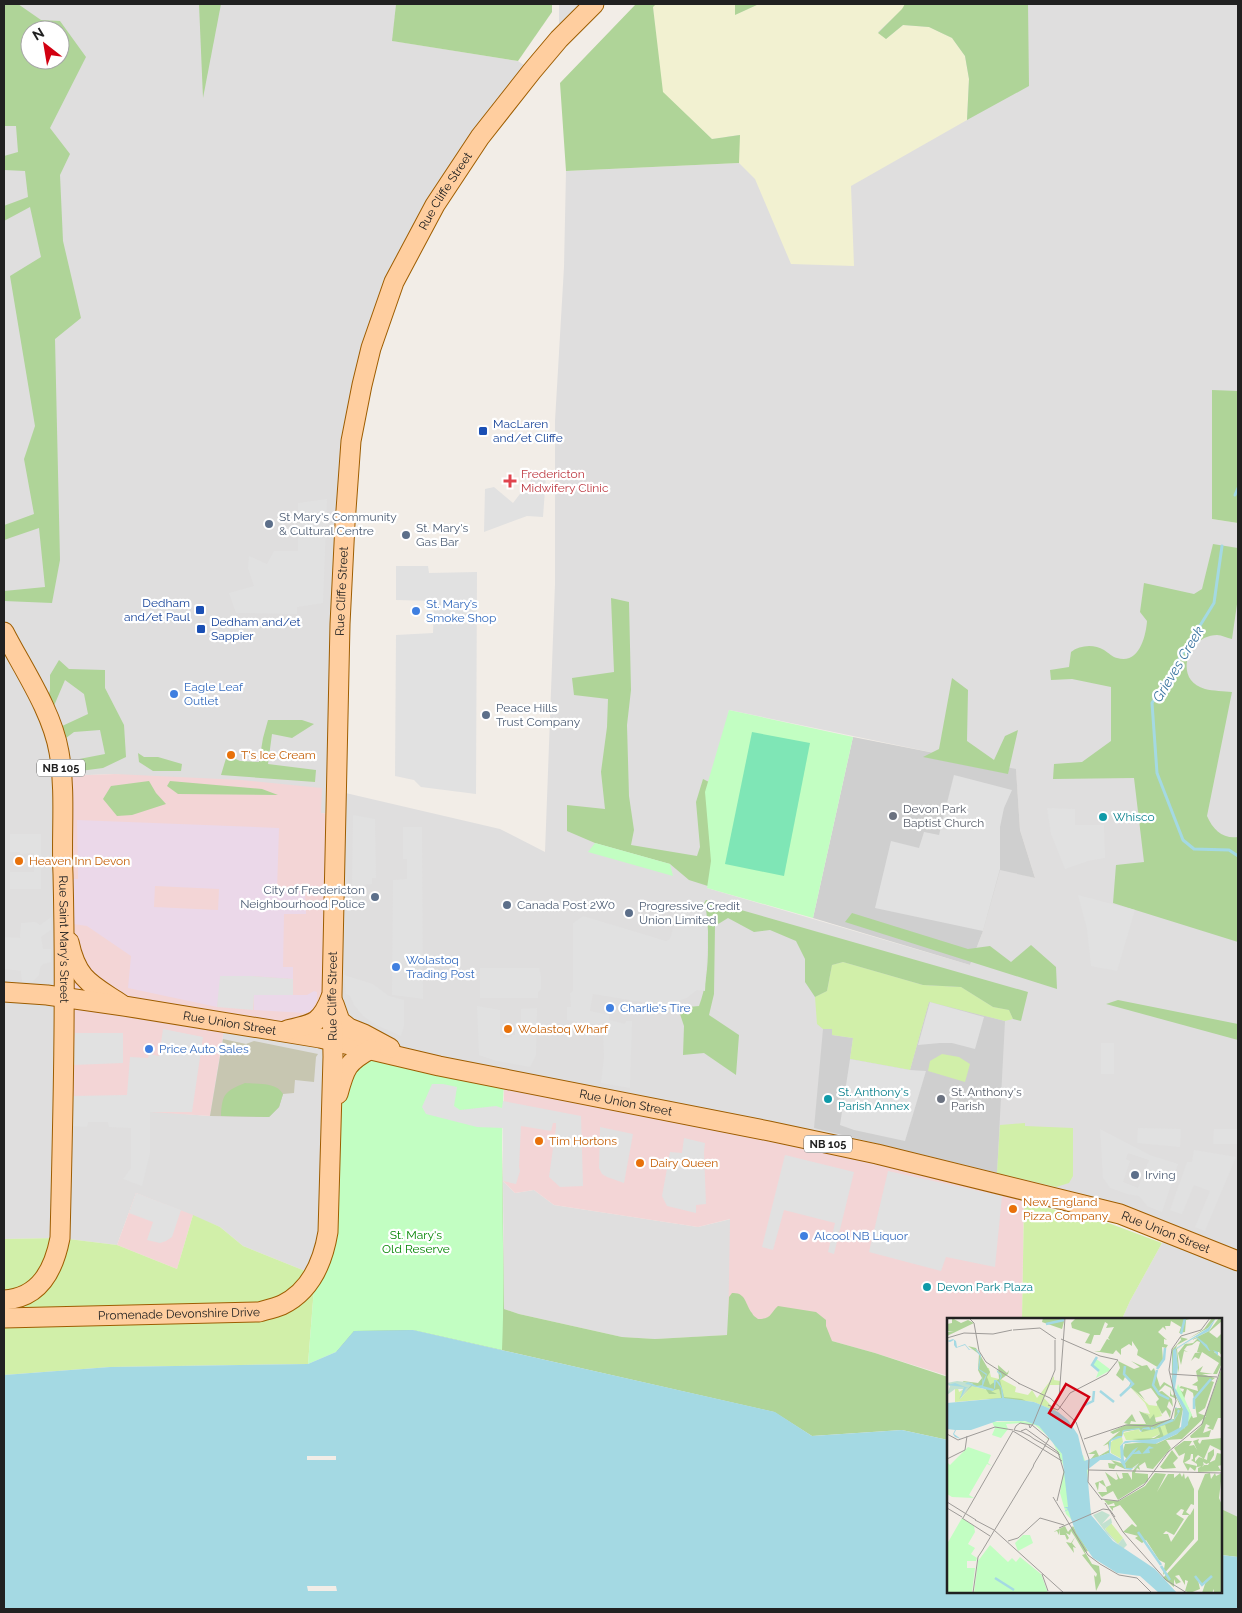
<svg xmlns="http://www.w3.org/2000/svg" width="1242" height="1613" font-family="Raleway,sans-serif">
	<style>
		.residential { fill: #dfdede; fill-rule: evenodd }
		.commercial { fill: #f3d5d6 }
		.industrial { fill: #ebd8e9; fill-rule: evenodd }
		.religious { fill: #cfcfcf }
		.construction { fill: #c7c6b1 }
		.farmland { fill: #f2f1d1 }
		.grass { fill: #d1efa9 }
		.forest { fill: #afd498; fill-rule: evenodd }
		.park { fill: #c2fec2 }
		.pitch { fill: #7fe6b6 }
		.parking { fill: #e1e1e1; fill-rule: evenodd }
		.water { fill: #a4d9e3; fill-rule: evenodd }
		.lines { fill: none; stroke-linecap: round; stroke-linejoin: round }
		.stream { stroke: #a4d9e3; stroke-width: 3 }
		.major-casing { stroke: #9e5d00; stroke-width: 21 }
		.major { stroke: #ffce9f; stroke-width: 19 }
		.transit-dot { fill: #1a4fb4; stroke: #fff; stroke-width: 2 }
		.health-dot { fill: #e0444e; stroke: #fff; stroke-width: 2 }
		.service-dot { fill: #5c6f8a; stroke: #fff; stroke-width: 2 }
		.shop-dot { fill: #3f7fe0; stroke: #fff; stroke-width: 2 }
		.food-dot { fill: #e8710a; stroke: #fff; stroke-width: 2 }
		.worship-dot { fill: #6b7280; stroke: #fff; stroke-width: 2 }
		.culture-dot { fill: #0f9aa8; stroke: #fff; stroke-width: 2 }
		.labels { text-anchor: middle; stroke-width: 4.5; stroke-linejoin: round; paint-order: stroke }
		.shield { fill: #fff; stroke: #646464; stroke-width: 1 }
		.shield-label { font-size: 11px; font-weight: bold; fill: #212121 }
		.street-label { font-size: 12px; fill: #212121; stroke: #fff }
		.transit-label { font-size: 12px; fill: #164399; stroke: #fff; text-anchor: start }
		.health-label { font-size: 12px; fill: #be3a42; stroke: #fff; text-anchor: start }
		.service-label { font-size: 12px; fill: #4e5e75; stroke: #fff; text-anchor: start }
		.shop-label { font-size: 12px; fill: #366cbe; stroke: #fff; text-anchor: start }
		.food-label { font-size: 12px; fill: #c56008; stroke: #fff; text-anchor: start }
		.worship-label { font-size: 12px; fill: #5b616d; stroke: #fff; text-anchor: start }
		.culture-label { font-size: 12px; fill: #0d838f; stroke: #fff; text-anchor: start }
		.park-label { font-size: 12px; fill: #048504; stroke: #fff }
		.water-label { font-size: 14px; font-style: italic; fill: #3c76a1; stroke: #fff }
		.inset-river { fill: none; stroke: #a4d9e3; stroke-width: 2.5 }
		.inset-road { fill: none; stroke: #9e9b98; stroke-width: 1 }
		.view { fill: #d20011; fill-opacity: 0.15; stroke: #d20011; stroke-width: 2.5 }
		.inset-edge { fill: none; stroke: #212121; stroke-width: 2.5 }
	</style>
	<rect width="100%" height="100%" fill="#f2ede7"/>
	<!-- residential -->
	<g class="residential">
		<path d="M4 4H396L393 41 518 61 532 71 435 205 362 385 337 791 500 829 545 852 555 584V421L564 267 566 171 739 163 656 4H735V14L759 4H905L903 9 1028 85V4H1238V391H1212V519L1238 523V1532L1221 1524V1319H1122L1130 1301 1167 1234 1120 1214 344 1044 333 1057 315 1275 243 1246 220 1227 136 1193 117 1245 60 1238 4 1239ZM30 30H60V60H30ZM729 710 1016 770 1020 830 1035 878 1000 869 983 931 970 965 707 888ZM115 774 321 813 336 814 225 1023 209 1116 150 1111 63 1096 61 776Z"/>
		<polygon points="559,4 594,4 559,39"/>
		<polygon points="503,1181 515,1193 534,1190 554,1205 698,1227 731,1219 728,1335 655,1339 622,1337 519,1314 504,1309"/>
	</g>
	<!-- commercial -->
	<g class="commercial">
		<polygon points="115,774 242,780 322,788 321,813 336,814 332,995 308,1025 225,1023 210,1116 151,1112 63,1096 61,776"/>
		<polygon points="504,1080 1024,1190 1022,1319 948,1319 948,1376 875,1353 832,1341 728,1335 730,1219 698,1227 554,1205 534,1190 515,1193 503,1181"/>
		<polygon points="136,1193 193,1215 177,1269 117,1245"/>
	</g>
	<!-- industrial -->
	<g class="industrial">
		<path d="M77 820 279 828 277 890 305 891 306 914H284L283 967H293V979L251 976 221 977 217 1007 128 988 131 956 87 926 73 924 71 879H78ZM155 886 219 889 218 910 154 907Z"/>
		<polygon points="314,991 317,992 317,1000 311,1011 305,1013 254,1010 254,995 307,995"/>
	</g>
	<!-- religious -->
	<g class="religious">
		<polygon points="853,737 1016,769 1020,830 1035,878 1000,870 983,931 970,965 813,918"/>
		<polygon points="929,1001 1005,1021 997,1173 814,1128 823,1029 832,1029 832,1035 853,1038 850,1059 910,1070"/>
	</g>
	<!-- construction -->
	<polygon class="construction" points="223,1039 246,1044 254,1041 318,1054 316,1057 314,1082 295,1080 294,1093 283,1094 279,1107 269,1117 210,1116"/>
	<!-- farmland -->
	<polygon class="farmland" points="656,4 735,4 736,14 759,4 905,4 903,9 878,32 886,39 903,25 929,27 952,38 965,56 969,79 967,120 851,186 854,266 791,264 755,179 739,163 739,135 712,139 662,92 653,7"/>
	<!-- grass -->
	<g class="grass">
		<polygon points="843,962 923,985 961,987 993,1007 1009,1010 1013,1019 1005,1021 929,1002 910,1070 850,1059 853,1038 832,1035 832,1029 823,1029 817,1024 815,997 827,991 832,965"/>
		<polygon points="942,1054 959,1057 970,1064 965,1082 928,1071 930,1061"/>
		<polygon points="1025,1123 1025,1126 1073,1128 1073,1176 1069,1183 1056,1187 997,1173 1000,1125"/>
		<polygon points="1024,1202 1111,1224 1162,1243 1130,1301 1122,1319 1022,1319"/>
		<polygon points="193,1215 220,1227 243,1246 315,1275 308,1364 110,1367 4,1375 4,1239 60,1238 117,1245 177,1269"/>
	</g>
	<!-- forest -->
	<g class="forest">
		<path d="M4 4H18L41 20 60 21 86 57 50 128 70 154 60 175 63 241 81 318 55 339 60 560 52 603 4 601V591L45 587 39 528 4 540V525L34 514 24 459 35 426 10 276 41 257 30 207 4 221V206L28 197 25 171 4 170V156L18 152 16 126H4ZM30 30H60V60H30Z"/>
		<polygon points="199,4 221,4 203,98"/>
		<polygon points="396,4 552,4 552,12 518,61 392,41"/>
		<polygon points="636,4 656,4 653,7 663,92 712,139 740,135 739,163 566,171 560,83"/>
		<polygon points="735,4 759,4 735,15"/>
		<polygon points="905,4 1028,4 1029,86 967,120 969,79 965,56 952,38 929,27 903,25 886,39 878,33 902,9"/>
		<polygon points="1212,390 1238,391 1238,523 1212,519"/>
		<path d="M1213 544 1238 548V597L1232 639C1227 638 1222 635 1217 635 1188 635 1172 680 1205 689 1213 691 1224 691 1232 692L1207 816C1213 830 1223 839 1238 837V942L1113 903 1116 865 1144 862 1134 778 1053 779 1054 764 1082 762 1111 741V687L1072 679 1051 680 1050 670 1069 667 1071 652C1080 645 1094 644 1104 650 1109 653 1112 657 1117 658 1139 665 1146 636 1147 621L1140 612 1144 583 1194 594 1202 589Z"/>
		<polygon points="611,598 629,602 631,690 627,725 629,796 634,830 631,845 697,856 700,847 696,802 703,779 711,783 711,887 689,880 670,864 595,843 567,831 567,805 605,809 601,772 607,727 608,699 574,695 572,678 614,672"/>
		<polygon points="59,660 69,669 105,670 105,688 124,725 126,757 103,768 80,771 74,760 105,754 100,730 74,732 66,738 60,727 88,714 84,694 65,680 53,708 48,697 50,690 50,675"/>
		<polygon points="952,678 968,690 967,741 994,760 1005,736 1018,730 1008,774 923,757 939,749"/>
		<polygon points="268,720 302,720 314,724 292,738 272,734 268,764 316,770 315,782 221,775 227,755 240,761 259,762 263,738"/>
		<polygon points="138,753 144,757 158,757 182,764 181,771 153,771 139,762"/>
		<polygon points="149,781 156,793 166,804 132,815 117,816 103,799 111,786"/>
		<polygon points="170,781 262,789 278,795 178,794 167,786"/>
		<path d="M706 900 1028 992 1021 1021 1013 1019 1009 1010 993 1007 961 987 923 985 843 962 832 965 827 991 815 997 805 982V959L796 941 770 930 754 932 728 918 715 926 714 994 709 1015 739 1035 736 1075 704 1053 683 1055 684 1026 678 1008 699 1006C710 977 709 941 706 910L710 908 703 905Z"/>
		<polygon points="852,913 968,949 990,946 1011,962 1031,945 1056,967 1057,989 845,922"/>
		<polygon points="1118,1000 1238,1024 1238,1040 1106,1004"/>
		<path d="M245 1083C257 1084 277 1082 283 1094L279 1107 269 1117 221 1116C222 1094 225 1091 245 1083Z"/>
		<path d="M502 1149 504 1309 519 1314 622 1337 655 1339 727 1335 729 1297 732 1293C746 1292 745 1304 752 1313 753 1316 756 1317 758 1319 772 1319 770 1313 778 1306L816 1312 826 1320V1326L832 1341 875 1353 948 1377V1440L902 1430 812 1436 774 1412 413 1330 336 1352Z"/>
		<polygon points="1221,1509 1238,1517 1238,1557 1221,1555"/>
	</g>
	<!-- park -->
	<g class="park">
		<polygon points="729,710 853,737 813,918 707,888 711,861 705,792"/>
		<polygon points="595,843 670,864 673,876 588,852"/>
		<path d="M371 1049 504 1080C499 1170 506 1260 502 1350L413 1330 354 1331 336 1352 308 1364 315 1275 342 1078Z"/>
	</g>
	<!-- pitch -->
	<polygon class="pitch" points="752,732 810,743 784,876 725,864"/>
	<!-- parking -->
	<g class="parking">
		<polygon points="546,476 543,517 527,516 484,532 485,489 494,487 513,503 533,477"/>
		<polygon points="327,499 323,603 297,607 297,614 236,613 229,593 254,586 248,568 249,556 267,564 274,551 298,551 298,503"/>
		<polygon points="396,566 428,566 429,573 477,572 476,794 421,787 414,780 395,776 396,635 433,633 434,601 396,600"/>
		<polygon points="954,775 1012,790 1004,808 1000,827 1000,869 983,931 875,908 891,841 919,848 924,832 939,835"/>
		<polygon points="1047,808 1075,809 1075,825 1104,825 1105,858 1088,861 1065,869 1051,834"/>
		<polygon points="353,815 375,819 376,878 372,878 372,884 352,886"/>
		<polygon points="403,827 422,827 423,999 392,995 393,880 407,879 407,859 403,859"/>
		<polygon points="10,834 41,834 41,889 10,889 10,872 34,872 34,853 20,854 20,852 10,852"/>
		<polygon points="1078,895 1135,910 1117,971 1091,966 1087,929"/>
		<polygon points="680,900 700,906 706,910 708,932 705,991 697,990 687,998 680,1000 678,1008 593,994 590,1011 609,1015 609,1020 625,1024 626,1021 632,1021 630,1088 601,1083 604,1057 603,1032 598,1025 567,1020 567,1007 571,1007 570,993 573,991 573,923 583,916 666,941 670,939 677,913 675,910"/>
		<polygon points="51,917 51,930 41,937 43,949 51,949 51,962 43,964 40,968 39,975 33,982 22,982 21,971 4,969 4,937 20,938 21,923 36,922 40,925"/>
		<polygon points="480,968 539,968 541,976 541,989 538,992 538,998 480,998"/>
		<polygon points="344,975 373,984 389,996 404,1000 404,1026 401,1036 376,1025 363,1016 354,1005 350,996 346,994"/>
		<polygon points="220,976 251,976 293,979 293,995 254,995 253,1010 217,1007"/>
		<polygon points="930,1002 984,1017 975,1049 952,1043 940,1043 918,1045"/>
		<polygon points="477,1006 500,1010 500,1035 503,1035 503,1038 512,1037 512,1035 515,1035 515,1023 521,1022 521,1009 537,1008 536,1055 530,1067 497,1061 479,1055"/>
		<polygon points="163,1029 203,1037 192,1112 150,1112 150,1153 142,1186 123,1179 131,1168 131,1128 109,1127 108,1122 88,1122 87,1127 71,1126 72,1096 127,1095 130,1057 148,1058 149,1054 159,1056"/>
		<polygon points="75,1033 123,1033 123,1063 73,1065"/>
		<rect x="1101" y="1043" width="13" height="31"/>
		<polygon points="850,1059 910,1070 926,1071 905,1141 854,1130 840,1125"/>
		<polygon points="432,1084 443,1084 457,1087 454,1106 460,1110 496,1106 502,1108 503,1101 581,1116 583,1186 560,1187 549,1177 556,1127 556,1123 553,1123 551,1131 521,1126 519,1167 520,1171 516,1184 503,1181 503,1128 477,1127 426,1114 422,1107"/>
		<polygon points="600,1127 633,1134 624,1183 607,1177 602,1174 599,1168"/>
		<polygon points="1138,1128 1181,1129 1180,1147 1137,1143"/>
		<path d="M1100 1129 1150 1155 1178 1164 1162 1212 1147 1206 1139 1196 1127 1194 1110 1188 1103 1178ZM1128 1153 1149 1160 1138 1188 1123 1182 1130 1161 1126 1159Z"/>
		<polygon points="1214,1129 1238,1129 1238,1144 1213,1144"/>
		<polygon points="684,1138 705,1143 704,1152 706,1204 696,1205 696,1213 667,1206 662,1196 670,1152 682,1153"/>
		<polygon points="1194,1150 1236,1157 1205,1231 1195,1227 1210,1191 1194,1185 1182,1214 1170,1210 1187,1162 1192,1162"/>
		<polygon points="785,1155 854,1172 834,1254 828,1252 835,1223 784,1210 773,1250 762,1247"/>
		<polygon points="888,1171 1002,1196 995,1267 946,1257 941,1271 869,1252"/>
		<polygon points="136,1193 181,1210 172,1237 166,1241 160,1243 147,1240 153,1222 129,1213"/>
	</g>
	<!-- water -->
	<path class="water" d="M413 1330 775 1412 812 1436 902 1430 948 1440V1592H1221V1555L1238 1557V1609H4V1375L110 1367 308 1364 336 1352 354 1331ZM307 1456H336V1460H307ZM307 1586H336L337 1591H308Z"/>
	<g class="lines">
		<!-- stream -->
		<g class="stream">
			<polyline points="1235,495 1238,488"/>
			<polyline points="1222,546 1214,603 1152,703 1157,773 1183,840 1194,849 1229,850 1238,856"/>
		</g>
		<defs>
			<g id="major">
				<path id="s1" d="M4 632C23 669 52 711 59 752 66 792 61 834 63 874 66 995 63 1116 60 1238 54 1269 40 1298 4 1300"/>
				<path d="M69 942C77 980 91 984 121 1004"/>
				<path id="s2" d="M4 992 47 995 124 1006 320 1038 439 1066 769 1131 877 1154 1120 1214 1238 1261"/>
				<polyline points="334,1004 340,1021 349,1028 364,1034 390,1048"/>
				<path d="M287 1030C314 1024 321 1023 331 997"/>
				<path d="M338 1094C345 1068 347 1062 371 1049"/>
				<path id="s3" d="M4 1318 259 1312C266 1310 275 1308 282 1305 311 1291 323 1262 328 1232L333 1057 332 995 340 624 345 524 351 441 362 385 371 348 394 282 435 205 480 137 532 71 559 39 594 4"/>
			</g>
		</defs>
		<!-- major casing -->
		<use href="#major" class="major-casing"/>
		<!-- major -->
		<use href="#major" class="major"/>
	</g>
	<!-- markers -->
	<g class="transit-dot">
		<rect x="478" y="426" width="10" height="10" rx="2.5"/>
		<rect x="195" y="605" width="10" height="10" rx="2.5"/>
		<rect x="196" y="624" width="10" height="10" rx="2.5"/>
	</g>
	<path class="health-dot" d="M507.5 473.5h5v5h5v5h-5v5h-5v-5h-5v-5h5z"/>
	<g class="service-dot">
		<circle cx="269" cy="524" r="5"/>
		<circle cx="406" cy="535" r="5"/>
		<circle cx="486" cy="715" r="5"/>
		<circle cx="375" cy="897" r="5"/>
		<circle cx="507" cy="905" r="5"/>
		<circle cx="629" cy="913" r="5"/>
		<circle cx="1135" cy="1175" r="5"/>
	</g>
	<g class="shop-dot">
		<circle cx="416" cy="611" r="5"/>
		<circle cx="174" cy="694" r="5"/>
		<circle cx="396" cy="967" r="5"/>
		<circle cx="610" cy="1008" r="5"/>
		<circle cx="149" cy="1049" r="5"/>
		<circle cx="804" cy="1236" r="5"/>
	</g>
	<g class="food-dot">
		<circle cx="231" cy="755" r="5"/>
		<circle cx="19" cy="861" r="5"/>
		<circle cx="508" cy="1029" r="5"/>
		<circle cx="539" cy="1141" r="5"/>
		<circle cx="640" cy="1163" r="5"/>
		<circle cx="1013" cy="1209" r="5"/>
	</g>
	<g class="worship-dot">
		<circle cx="893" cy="816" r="5"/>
		<circle cx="941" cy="1099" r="5"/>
	</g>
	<g class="culture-dot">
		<circle cx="1103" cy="817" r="5"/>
		<circle cx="828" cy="1099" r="5"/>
		<circle cx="927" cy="1287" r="5"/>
	</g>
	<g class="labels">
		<!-- shield labels -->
		<g class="shield">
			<rect x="37" y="759.5" width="48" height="17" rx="4"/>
			<rect x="804" y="1135.5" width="48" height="17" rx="4"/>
		</g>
		<g class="shield-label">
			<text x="61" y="772">NB 105</text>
			<text x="828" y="1148">NB 105</text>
		</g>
		<!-- street labels -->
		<g class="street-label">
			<text dy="4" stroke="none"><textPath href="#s3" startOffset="1430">Rue Cliffe Street</textPath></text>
			<text dy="4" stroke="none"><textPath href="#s3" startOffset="1010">Rue Cliffe Street</textPath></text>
			<text dy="4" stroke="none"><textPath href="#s1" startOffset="320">Rue Saint Mary's Street</textPath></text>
			<text dy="4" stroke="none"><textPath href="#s3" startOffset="605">Rue Cliffe Street</textPath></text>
			<text dy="4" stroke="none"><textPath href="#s2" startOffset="228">Rue Union Street</textPath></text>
			<text dy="4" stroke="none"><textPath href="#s2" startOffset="632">Rue Union Street</textPath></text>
			<text dy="4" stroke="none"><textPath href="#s2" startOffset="1188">Rue Union Street</textPath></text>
			<text dy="4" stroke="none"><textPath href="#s3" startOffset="175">Promenade Devonshire Drive</textPath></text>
		</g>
		<!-- transit labels -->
		<g class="transit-label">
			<text x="493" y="428">MacLaren<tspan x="493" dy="14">and/et Cliffe</tspan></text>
			<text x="190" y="607" text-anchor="end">Dedham<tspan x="190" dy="14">and/et Paul</tspan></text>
			<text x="211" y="626">Dedham and/et<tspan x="211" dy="14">Sappier</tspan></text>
		</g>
		<!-- health labels -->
		<g class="health-label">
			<text x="521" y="478">Fredericton<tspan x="521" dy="14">Midwifery Clinic</tspan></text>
		</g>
		<!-- service labels -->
		<g class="service-label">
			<text x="279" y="521">St Mary's Community<tspan x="279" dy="14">&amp; Cultural Centre</tspan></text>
			<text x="416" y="532">St. Mary's<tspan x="416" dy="14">Gas Bar</tspan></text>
			<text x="496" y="712">Peace Hills<tspan x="496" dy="14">Trust Company</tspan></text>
			<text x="365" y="894" text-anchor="end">City of Fredericton<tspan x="365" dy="14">Neighbourhood Police</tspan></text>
			<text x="517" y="909">Canada Post 2W0</text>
			<text x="639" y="910">Progressive Credit<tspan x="639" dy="14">Union Limited</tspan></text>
			<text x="1145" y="1179">Irving</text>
		</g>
		<!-- shop labels -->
		<g class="shop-label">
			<text x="426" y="608">St. Mary’s<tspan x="426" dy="14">Smoke Shop</tspan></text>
			<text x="184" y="691">Eagle Leaf<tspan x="184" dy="14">Outlet</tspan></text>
			<text x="406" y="964">Wolastoq<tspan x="406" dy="14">Trading Post</tspan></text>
			<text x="620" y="1012">Charlie's Tire</text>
			<text x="159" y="1053">Price Auto Sales</text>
			<text x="814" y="1240">Alcool NB Liquor</text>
		</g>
		<!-- food labels -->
		<g class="food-label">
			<text x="241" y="759">T's Ice Cream</text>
			<text x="29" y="865">Heaven Inn Devon</text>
			<text x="518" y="1033">Wolastoq Wharf</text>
			<text x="549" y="1145">Tim Hortons</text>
			<text x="650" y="1167">Dairy Queen</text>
			<text x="1023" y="1206">New England<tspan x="1023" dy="14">Pizza Company</tspan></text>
		</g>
		<!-- worship labels -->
		<g class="worship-label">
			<text x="903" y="813">Devon Park<tspan x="903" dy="14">Baptist Church</tspan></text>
			<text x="951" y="1096">St. Anthony's<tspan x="951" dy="14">Parish</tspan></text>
		</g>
		<!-- culture labels -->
		<g class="culture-label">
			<text x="1113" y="821">Whisco</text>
			<text x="838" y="1096">St. Anthony's<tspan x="838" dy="14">Parish Annex</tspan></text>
			<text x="937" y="1291">Devon Park Plaza</text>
		</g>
		<!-- park labels -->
		<g class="park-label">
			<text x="416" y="1239">St. Mary's<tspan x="416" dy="14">Old Reserve</tspan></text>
		</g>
		<!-- water labels -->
		<g class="water-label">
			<text transform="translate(1178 664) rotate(-59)" y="5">Grieves Creek</text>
		</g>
	</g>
	<!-- overview -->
	<g transform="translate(947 1318)">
		<rect width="275" height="275" fill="#f2ede7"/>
		<path d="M33 35 34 37 35 44 38 50H42L44 59 52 61 53 56 49 52 55 55 54 61 69 69 68 74 81 77 85 72 90 80 107 58V62L113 63V67H103L97 80 110 94 87 84 57 80 49 62 46 72 52 71 54 80 8 84V71L11 70 12 74 17 71 13 81 25 68 45 73 36 67 40 56 32 51ZM182 68 202 87 210 88V84L215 98 203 101 201 97 194 94 203 96 198 85ZM218 106 221 117 217 119 212 111 213 116 200 122H179L176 115 192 111 193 114ZM170 119H175L176 124 173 128 175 141 164 135 163 125ZM164 205 176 220 171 226 158 211Z" fill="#d1efa9"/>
		<path d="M5 0 14 5 21 2 27 5 0 18V14H7L0 13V6L5 5ZM96 0H118L115 11 95 4ZM129 0 237 1 247 0 239 2 238 14 232 15 234 9 224 3 223 8H218L219 12 216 9 211 14 220 22 217 21V26L221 27 219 30 215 29 216 43 212 50 190 37 191 32 185 23V28L182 26 174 31V37L169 32 166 36 147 33H153L160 21 163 22 161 20 167 9 159 10 161 6 158 4 153 17H147L144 26 138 25 143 16 125 10 124 5ZM265 0H269L261 10 230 27 227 37 228 76 236 91 232 111 221 117 218 107 213 108 217 119 198 123 185 121 207 120 213 116 211 110 195 114 192 111 175 114V118L164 122 162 135 143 142 148 136H141L149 132 152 138 162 132 161 126 156 128 173 113 166 116 163 114 181 106 177 105 185 96 189 104 184 103 183 106H199L192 93 201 97 203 101 207 96 209 104 227 101 228 90H234L230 81 223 78V76L224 71V76L226 78 227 75 224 70 218 67 211 74 215 73 225 81 226 89 222 83 220 89 224 93 223 100 219 92 215 96 209 84 212 81 204 70 192 74 198 82 182 68 184 64 178 59 176 63 169 57 173 50 171 43 187 51 193 49 184 43 195 48 200 47 204 53 207 50 213 69 217 64 225 69V32L234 22 235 24 233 19 241 21 257 11ZM272 0 275 3 262 14 270 20 275 15V38L272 34H267L275 40V45L270 56H255L268 60 264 63 267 64 258 90 251 95 259 98 235 121 219 122 224 130 206 151 200 150 198 144 192 148 193 152 190 150 188 155 201 156V163L171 182 166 173 155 179 151 174H160L159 169 152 164 151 173 148 165 156 162 159 169 164 167 158 154 169 162 171 161 169 154 173 161 176 160 175 155H181L185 162V154L192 145 184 151 179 150V146L178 151 169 147 167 151 162 150 161 145 168 146 164 142 177 146 184 138 180 141 175 136 178 126 211 123 209 126 230 116 244 97 240 89H241L246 100 250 99 246 75 240 71 237 81 233 72 236 74 237 71 232 70 234 68 251 73 250 68 245 67 251 63 249 53 256 48 253 54 266 56 272 45 255 34 252 41 248 39 244 43 248 35 254 34H250L253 24 250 23 245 27 240 28 237 32 241 34 237 33 234 47 231 35 238 26 230 31 232 50 231 55 229 31 244 23 239 26 246 25 251 20 244 22 262 13ZM21 28 29 30 43 54 40 59 43 67 52 61 51 47 60 55 62 52 61 56 53 62 57 79 75 81 79 83 58 81 56 79V77L55 81H39L54 80 52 71 44 73 50 76H42L38 70 25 68 12 81 19 70 16 63 31 65 35 60 31 52 32 36ZM275 49V100H271L266 112 260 110 263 108 259 106 256 115 264 112 262 119 244 120 243 118 254 108ZM275 120V133L263 127 257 141 251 137 248 140V144L252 139 260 142 261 135 267 131V137L261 147 256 144 257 148 250 149V146L244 142 246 141V136H244L243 141 237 145 250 148 248 153 243 149 241 153 236 144 238 135 232 138 227 130 237 123H245L242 128 247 127 250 132 246 123 252 121 251 124 253 126 255 122ZM225 132 231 140 226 145 229 150 216 151 213 149ZM270 135 275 136V147L271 148 274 153 251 154V150L268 142ZM208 155 219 156 210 174 221 156H227V160L233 155 235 159 237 155 238 161 241 158 247 171V187L244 186 239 194 243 197 247 190V221L216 257 218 245 212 242 199 222 195 225 188 220 191 218 176 214 185 206 189 209 190 208 173 187 166 190V193L162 188H168L167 185 161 187 157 182 172 183 198 168ZM234 191 237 192 235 197H242L224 224 221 216H216L219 213 227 217 237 201 229 196ZM263 155 264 161 268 155 269 158 275 155 272 180 275 187V275H267V271L265 275H255L259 263 255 267 251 262 253 271 243 275 238 273 241 263 238 262V267L232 257 228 258 234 264 229 266 227 261V269L216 260 251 222V173L258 156ZM118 208 121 214 126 208 141 233 138 234 145 246 152 248 154 263 149 273 147 257 149 259 150 256 135 237 138 236 128 219 125 225 129 230 126 229 127 235 119 224 124 225 128 219 124 213 123 217 119 215 122 220 120 222 118 217H113V211L112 217 110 213 106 214Z" fill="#afd498" fill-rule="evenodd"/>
		<path d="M10 63 26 65 13 81 16 71H8L0 77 3 68 0 65ZM155 193 163 197 155 206 164 200 165 205 158 211 171 226 176 220 180 227 176 231 161 217 146 197Z" fill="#c2e1d0"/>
		<path d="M148 40 164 52 149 60 152 52 145 47ZM231 66 245 97 237 111 239 92 229 73ZM45 104 75 103 86 105 92 108 105 120 115 136 117 142 136 137 141 151 140 174 144 196 126 203 119 196 113 175 117 149 104 120 98 122 102 119 88 107 74 105 59 106 61 111 54 120 45 117 48 110ZM21 129 44 137 41 145 45 148 40 146 22 177 27 180 5 179 0 176V144L3 147ZM15 200 27 208 28 214 21 226 28 230 24 236 30 240 29 243H20V250H28L25 275H0V226ZM76 217H83L86 225 71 233 68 225ZM43 227 61 244 65 240 69 244 73 239 94 256 101 275H27L31 243Z" fill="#c2fec2"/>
		<path d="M269 0 262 13 250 19 260 27 263 33 266 32 271 34V38H275H271L266 32 262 33 249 19 229 31 231 49 228 70 242 95 241 107 230 116 208 126 185 124 176 126 177 143 186 132 191 129 187 135 192 132 195 136 202 128 207 130 202 131 203 135 192 136V145L184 152 178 151 173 143 166 142H153L140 152 144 197 166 223 208 251 230 275H212L193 258 170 255 146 240 129 215 121 192 116 194 121 191 117 189H121L115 136 92 108 78 103H50L24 112H9L7 116 14 121 8 119 6 116 8 112 0 111V85L55 80 54 70 49 63 48 70 46 73 25 68 21 70H19L15 78 13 81 17 69 0 67 8 65 21 70 25 67 18 66 21 64 30 68 35 67 36 55V63L39 57 31 51 33 38 30 34 28 31 22 32 18 27 9 30 7 27V22L3 24 0 23 6 21 9 23 10 29 18 26 23 32 29 31 34 37 32 51 40 56 36 68 47 71V62H49L52 64 53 59 54 58 50 54V53L52 51 51 54 54 55 55 58 52 64 55 70 57 80 87 84 111 94 121 102 131 117 137 143 162 135V124L165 121 171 118H175V114L176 112 192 110 193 111 194 113 195 111 196 110 202 109 204 112V109L208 110 212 107 225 101 227 103V101L231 95 230 94 231 91 228 90 229 89 233 93 227 103 204 112 196 111 194 114 192 111 177 113 175 119 164 123 163 135 174 141 173 128 178 123 211 121 234 109 236 91 225 70 226 32 261 10ZM186 136H192V145L187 150H179L178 145Z" fill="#a4d9e3" fill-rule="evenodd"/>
		<path class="inset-river" d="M99 6 117 2M234 16 238 0M150 39 145 47 152 53M210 51 217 41 218 30M210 52 206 67 212 76 222 81M153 73 167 84M173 78 186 66 177 56 178 48M136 88 146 83 147 73M247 91V81L264 61M191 214 214 247M214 248 223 262M248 258 255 267 265 258M48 260 67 272"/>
		<path class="inset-road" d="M22 0 27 5 32 33 39 44 73 66M66 12 93 10 109 21M0 20 17 15 46 16 65 12M114 21 153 38 171 42M223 56 270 59M71 65 103 80 129 104 142 141 141 164 155 182M101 87 106 89 112 80 118 0M103 89 111 92 123 75 160 56 171 42M82 107 83 110 86 106 108 52V22M74 113 79 111 111 134 117 154 110 183M0 116 11 122 48 109 66 112M137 121 179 107 205 108 224 101 229 83 222 52 225 31 234 18 254 12 263 0M0 141 18 132 20 118M142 152 275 155M106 179 141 237 153 246M154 181 171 183 197 167 221 134 255 106 275 47M0 184 29 202M158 185 176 214 219 262 240 275M0 190 15 199M15 200 43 218M16 200 66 113 115 143M28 202 47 212M112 210 156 191 163 192 168 199M47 212 117 275M61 223 71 220 93 200 117 207M153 246 172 257 190 260 205 275M95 256 101 273M26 275 31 239 35 233 47 213 61 190 78 162 86 149 87 146 96 131 98 128 100 124 102 121 85 107 73 105 69 108 67 112 75 114 83 118 87 121 98 127V128H99L110 135 113 137"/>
		<path class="view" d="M119 66 142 79 124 109 102 95Z"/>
		<rect width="275" height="275" class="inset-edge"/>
	</g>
	<!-- border -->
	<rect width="1242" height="1613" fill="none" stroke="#212121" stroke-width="10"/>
	<!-- north arrow -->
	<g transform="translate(45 45) rotate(329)"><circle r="24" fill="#ffffff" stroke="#a6a6a6"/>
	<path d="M0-4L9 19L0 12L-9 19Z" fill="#d20011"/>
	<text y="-8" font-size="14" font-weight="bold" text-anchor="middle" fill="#212121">N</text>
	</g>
</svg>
